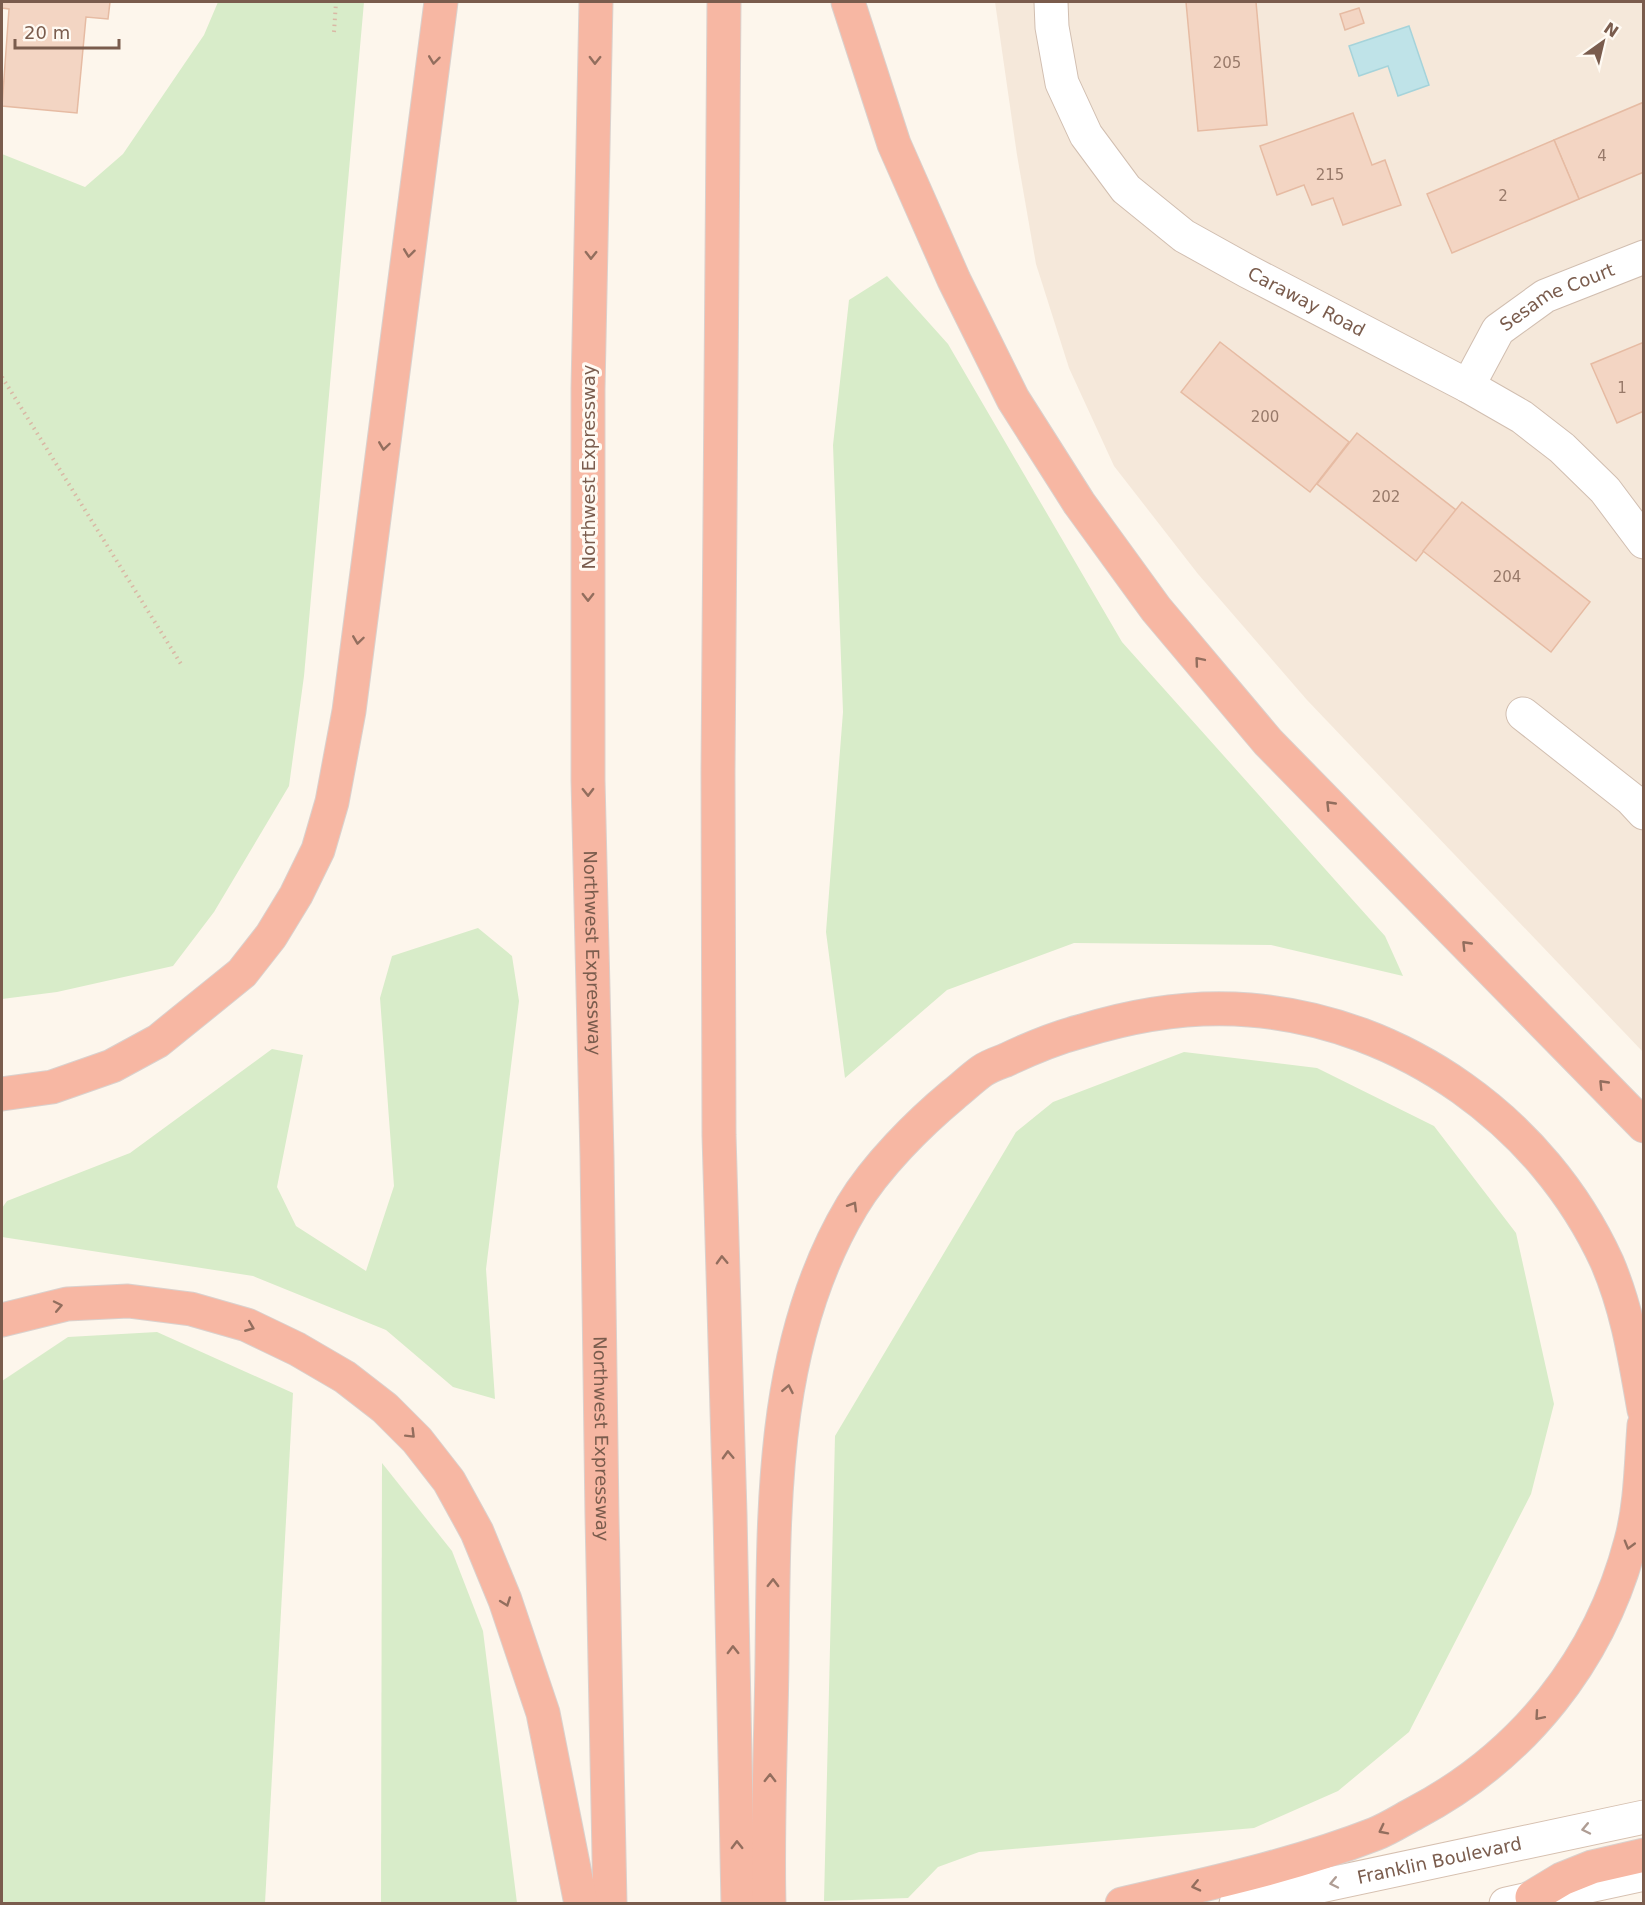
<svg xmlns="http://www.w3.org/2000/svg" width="1645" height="1905" font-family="'DejaVu Sans',sans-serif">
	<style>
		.residential { fill: #f5e8da }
		.green { fill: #d8ecc9 }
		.water { fill: #bfe3e8; stroke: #a5d3da; stroke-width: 1.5 }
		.building { fill: #f3d5c3; stroke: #e6bba3; stroke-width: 1.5 }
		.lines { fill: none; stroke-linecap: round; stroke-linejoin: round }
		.minor-casing { stroke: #d1beb0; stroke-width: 35 }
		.secondary-casing { stroke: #d6c0b0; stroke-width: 35 }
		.motorway-casing { stroke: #dad1cd; stroke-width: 35 }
		.path { stroke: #d9b8a5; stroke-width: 4; stroke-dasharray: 1.5 4.5; stroke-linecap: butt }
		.minor { stroke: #fff; stroke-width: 33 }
		.secondary { stroke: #fff; stroke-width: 33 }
		.motorway { stroke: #f7b7a3; stroke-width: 33 }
		.oneway { stroke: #936e5e }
		.oneway2 { stroke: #af9d94 }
		.labels { text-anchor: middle; stroke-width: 6; stroke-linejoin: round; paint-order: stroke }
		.number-label { font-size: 15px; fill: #987a6a }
		.street-label { font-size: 18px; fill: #7a5c4d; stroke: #fffaf3 }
	</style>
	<rect width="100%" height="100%" fill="#fdf6ec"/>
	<!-- residential -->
	<polygon class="residential" points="995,2 1643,2 1643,1052 1307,700 1198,574 1114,466 1069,368 1036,264 1017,155"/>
	<!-- green -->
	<g class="green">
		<polygon points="218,2 364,2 304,676 289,786 214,912 173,966 57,992 2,999 2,154 85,187 123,154 204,35"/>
		<polygon points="887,276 948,344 1122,642 1385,936 1403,976 1271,945 1074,943 947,990 845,1078 826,932 843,712 833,445 849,300"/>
		<polygon points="478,928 512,956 519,1001 486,1269 495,1399 453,1387 386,1330 253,1276 2,1237 2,1208 7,1201 130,1153 272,1049 303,1055 277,1187 296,1226 366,1271 394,1186 380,998 392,956"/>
		<polygon points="1184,1052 1317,1068 1434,1126 1516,1233 1554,1404 1531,1494 1409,1732 1338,1791 1254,1828 979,1852 938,1867 908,1898 824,1901 835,1436 1016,1132 1053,1102"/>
		<polygon points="157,1332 293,1393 265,1903 2,1903 2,1381 68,1337"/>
		<polygon points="382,1463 452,1551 483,1631 517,1903 381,1903"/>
	</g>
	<!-- water -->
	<polygon class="water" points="1409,26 1429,85 1398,96 1388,66 1359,76 1349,46"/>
	<!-- building -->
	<g class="building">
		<polygon points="2,2 110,2 108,19 86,17 77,113 2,106 9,9 2,8"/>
		<polygon points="1186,2 1256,2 1267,125 1198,131"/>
		<polygon points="1359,8 1364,23 1345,30 1340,14"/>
		<polygon points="1644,102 1644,172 1579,199 1554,140"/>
		<polygon points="1353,113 1372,165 1385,160 1401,205 1343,225 1333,198 1312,205 1304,185 1277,195 1260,146"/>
		<polygon points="1554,140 1579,199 1452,253 1427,194"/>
		<polygon points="1220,342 1349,442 1310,492 1181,392"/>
		<polygon points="1644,342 1644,411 1617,423 1591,364"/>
		<polygon points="1357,433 1456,510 1416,561 1317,484"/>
		<polygon points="1462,502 1590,602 1551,652 1423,551"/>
	</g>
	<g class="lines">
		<defs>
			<g id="minor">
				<path id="s1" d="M1051 2 1052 27 1062 83 1086 135 1126 189 1184 236 1247 271 1468 386 1522 417 1562 448 1605 490 1644 542"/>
				<path id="s2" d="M1468 386 1498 330 1545 296 1644 257"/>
				<polyline points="1523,714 1631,799 1644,813"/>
			</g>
			<g id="secondary">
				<path id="s3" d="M1236 1904 1644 1817"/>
				<polyline points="1506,1904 1644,1874"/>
			</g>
			<g id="motorway">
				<path id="s4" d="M596 2 588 389V780L597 1156 602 1516 610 1904"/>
				<polyline points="724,2 718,771 719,1135 730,1514 738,1904"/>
				<polyline points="848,2 894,144 954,280 1013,399 1079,503 1156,609 1268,742 1644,1126"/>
				<polyline points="2,1094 52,1087 112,1066 158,1041 242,973 271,936 296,895 318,850 332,802 349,711 441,2"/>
				<polyline points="2,1320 67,1304 128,1301 191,1309 247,1325 297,1349 345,1377 385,1408 417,1440 449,1481 477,1532 505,1600 543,1713 581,1904"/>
				<polyline points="1532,1897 1562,1879 1592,1867 1644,1855"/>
				<path d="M769 1904C767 1823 771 1742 772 1661 774 1507 770 1343 852 1206 876 1166 918 1124 954 1094 963 1087 972 1078 982 1071 989 1066 998 1063 1006 1060 1031 1048 1055 1038 1082 1031 1137 1014 1191 1005 1250 1010 1403 1022 1543 1122 1607 1262 1628 1311 1635 1359 1644 1410"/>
				<path d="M1122 1904C1207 1884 1293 1866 1375 1834 1388 1829 1402 1820 1415 1813 1523 1756 1600 1660 1631 1541 1641 1504 1641 1463 1644 1425"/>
			</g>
		</defs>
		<!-- minor casing -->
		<use href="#minor" class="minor-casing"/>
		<!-- secondary casing -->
		<use href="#secondary" class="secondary-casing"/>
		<!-- motorway casing -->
		<use href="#motorway" class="motorway-casing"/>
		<!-- path -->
		<g class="path">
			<polyline points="334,32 336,2"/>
			<polyline points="2,377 181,664"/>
		</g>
		<!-- minor -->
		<use href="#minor" class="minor"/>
		<!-- secondary -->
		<use href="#secondary" class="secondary"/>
		<!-- motorway -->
		<use href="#motorway" class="motorway"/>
	</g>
	<!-- one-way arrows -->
	<defs><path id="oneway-chevron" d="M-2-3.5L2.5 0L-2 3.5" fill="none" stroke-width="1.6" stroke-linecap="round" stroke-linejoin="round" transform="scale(1.5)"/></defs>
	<g class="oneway">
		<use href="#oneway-chevron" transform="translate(434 60) rotate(97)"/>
		<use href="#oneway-chevron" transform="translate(595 60) rotate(91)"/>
		<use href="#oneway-chevron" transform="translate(409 253) rotate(97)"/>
		<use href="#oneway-chevron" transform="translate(591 255) rotate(91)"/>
		<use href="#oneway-chevron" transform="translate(384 446) rotate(98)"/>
		<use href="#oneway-chevron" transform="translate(588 597) rotate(90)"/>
		<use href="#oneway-chevron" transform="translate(358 640) rotate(98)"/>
		<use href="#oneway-chevron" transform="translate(1199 661) rotate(-130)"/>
		<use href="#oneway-chevron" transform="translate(588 792) rotate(89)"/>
		<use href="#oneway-chevron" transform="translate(1330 805) rotate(-134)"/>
		<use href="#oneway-chevron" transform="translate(1466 945) rotate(-134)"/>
		<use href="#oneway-chevron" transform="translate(1603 1084) rotate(-134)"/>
		<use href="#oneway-chevron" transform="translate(853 1206) rotate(-59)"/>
		<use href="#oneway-chevron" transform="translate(722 1260) rotate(-92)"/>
		<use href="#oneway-chevron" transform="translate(58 1306) rotate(-12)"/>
		<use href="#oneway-chevron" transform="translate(250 1327) rotate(22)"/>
		<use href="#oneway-chevron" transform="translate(788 1389) rotate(-79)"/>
		<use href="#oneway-chevron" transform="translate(411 1434) rotate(45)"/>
		<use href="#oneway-chevron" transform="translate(728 1455) rotate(-92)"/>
		<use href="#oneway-chevron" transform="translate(1629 1545) rotate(106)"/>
		<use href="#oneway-chevron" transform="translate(773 1583) rotate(-89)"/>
		<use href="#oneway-chevron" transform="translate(506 1602) rotate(70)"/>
		<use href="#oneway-chevron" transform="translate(733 1650) rotate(-91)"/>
		<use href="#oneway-chevron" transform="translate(1539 1716) rotate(131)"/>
		<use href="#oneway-chevron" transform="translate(770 1778) rotate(-89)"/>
		<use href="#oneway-chevron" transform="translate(1383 1830) rotate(153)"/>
		<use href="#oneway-chevron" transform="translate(737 1845) rotate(-91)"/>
		<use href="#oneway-chevron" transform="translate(1196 1886) rotate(167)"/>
	</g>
	<g class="oneway2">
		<use href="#oneway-chevron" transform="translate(1586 1829) rotate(168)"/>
		<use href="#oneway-chevron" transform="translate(1334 1883) rotate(168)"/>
	</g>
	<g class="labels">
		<!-- number labels -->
		<g class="number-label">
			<text x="1227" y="68">205</text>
			<text x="1602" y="161">4</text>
			<text x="1330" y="180">215</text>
			<text x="1503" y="201">2</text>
			<text x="1622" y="393">1</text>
			<text x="1265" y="422">200</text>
			<text x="1386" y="502">202</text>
			<text x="1507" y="582">204</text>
		</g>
		<!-- street labels -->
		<g class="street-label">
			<text dy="6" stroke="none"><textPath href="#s2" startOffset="132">Sesame Court</textPath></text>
			<text dy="6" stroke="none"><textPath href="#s1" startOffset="420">Caraway Road</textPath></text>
			<text transform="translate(589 467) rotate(-90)" y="6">Northwest Expressway</text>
			<text dy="6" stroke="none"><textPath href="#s4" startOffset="951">Northwest Expressway</textPath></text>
			<text dy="6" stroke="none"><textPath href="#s4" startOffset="1437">Northwest Expressway</textPath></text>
			<text dy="6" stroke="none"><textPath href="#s3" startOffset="208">Franklin Boulevard</textPath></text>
		</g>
	</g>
	<!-- border -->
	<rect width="1645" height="1905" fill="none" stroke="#7a5c4d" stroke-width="6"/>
	<!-- north arrow -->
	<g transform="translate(1603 42) rotate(34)" stroke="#fffaf3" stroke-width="4.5" paint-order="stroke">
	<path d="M0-4.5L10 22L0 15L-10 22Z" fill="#7a5c4d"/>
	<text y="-9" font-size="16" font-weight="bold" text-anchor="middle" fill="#7a5c4d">N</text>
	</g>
	<!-- scale -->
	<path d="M15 39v9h104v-9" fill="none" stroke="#7a5c4d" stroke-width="3"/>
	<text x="24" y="39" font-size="18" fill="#7a5c4d" stroke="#fffaf3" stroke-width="4.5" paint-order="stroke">20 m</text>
</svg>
